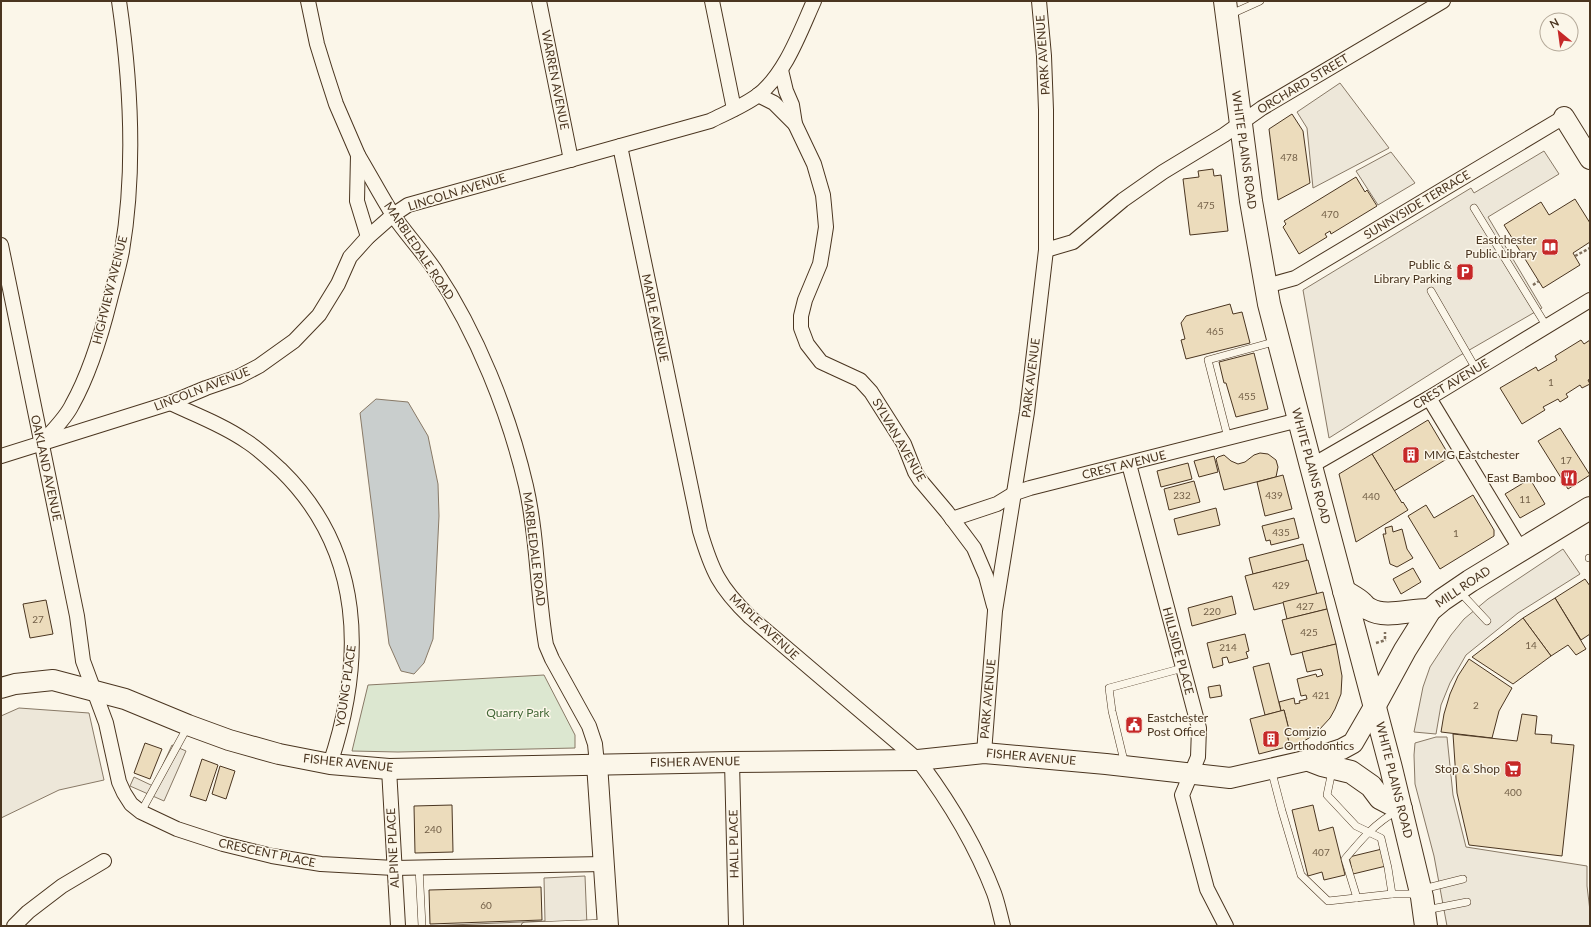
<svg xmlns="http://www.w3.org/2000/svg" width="1591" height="927" font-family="Lato,sans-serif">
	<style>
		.green { fill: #dce7d0; stroke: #887966 }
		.parking { fill: #ede7d9; stroke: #887966 }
		.water { fill: #c9cecd; stroke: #887966 }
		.building { fill: #ecdcbc; stroke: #4a3520 }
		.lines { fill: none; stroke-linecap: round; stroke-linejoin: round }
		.lane-casing { stroke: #4a3520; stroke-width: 8 }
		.street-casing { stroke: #4a3520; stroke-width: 16 }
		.secondary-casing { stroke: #4a3520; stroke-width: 22 }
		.primary-casing { stroke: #4a3520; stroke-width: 24 }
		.path { stroke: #7f6f5c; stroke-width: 2.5; stroke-dasharray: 3 2; stroke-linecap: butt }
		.lane { stroke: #fbf6e9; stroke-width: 7 }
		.street { stroke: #fbf6e9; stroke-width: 14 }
		.secondary { stroke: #fbf6e9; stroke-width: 20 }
		.primary { stroke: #fbf6e9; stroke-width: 22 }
		.labels { text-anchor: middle; stroke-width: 3; stroke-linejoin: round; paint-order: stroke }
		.number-label { font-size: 10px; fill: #725f47 }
		.street-label { font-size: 12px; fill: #4a3520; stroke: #fbf6e9 }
		.poi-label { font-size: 12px; fill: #4a3520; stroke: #fbf6e9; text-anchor: end }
		.park-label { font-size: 12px; fill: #436837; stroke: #fbf6e9 }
	</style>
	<rect width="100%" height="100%" fill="#fbf6e9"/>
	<!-- green -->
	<polygon class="green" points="544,675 575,735 575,748 398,752 352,751 368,685"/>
	<!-- parking -->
	<g class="parking">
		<polygon points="1340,83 1389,148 1313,188 1307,128 1297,112"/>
		<polygon points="1544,151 1559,174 1488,217 1542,308 1459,356 1329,438 1303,290 1471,188 1474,193"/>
		<polygon points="1391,152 1415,183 1378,205 1356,171"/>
		<polygon points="1563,549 1580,574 1518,613 1466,655 1450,683 1441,705 1436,734 1414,732 1423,687 1430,667 1451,635 1464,619 1488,599"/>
		<polygon points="19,708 89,713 104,780 59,790 1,818 1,716"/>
		<polygon points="1436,737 1447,737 1453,795 1466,847 1587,866 1587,886 1590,911 1590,926 1447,926 1434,856 1415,784 1414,755 1415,743"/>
		<polygon points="172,745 186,751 164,801 130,786 134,777 153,786"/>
		<polygon points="585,876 587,926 428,926 545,921 544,878"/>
	</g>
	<!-- water -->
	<polygon class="water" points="376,399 408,402 428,436 438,484 439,516 433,639 424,663 414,674 401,671 389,644 360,413"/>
	<!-- building -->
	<g class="building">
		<polygon points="1292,114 1303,131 1310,183 1278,200 1269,129"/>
		<polygon points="1213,169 1214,176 1221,175 1228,231 1190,235 1183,179 1199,177 1198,171"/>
		<polygon points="1356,177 1365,192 1367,190 1377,206 1331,234 1330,231 1325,234 1327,237 1299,254 1283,227 1286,224 1284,221"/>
		<polygon points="1575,199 1590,223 1590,242 1573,253 1580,265 1543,288 1504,225 1541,202 1549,215"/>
		<polygon points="1230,304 1233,314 1242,312 1250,343 1186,359 1181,340 1185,339 1181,323 1186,316"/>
		<polygon points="1581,340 1584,344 1590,340 1590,379 1588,380 1590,384 1582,388 1580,385 1566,394 1568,397 1560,402 1558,399 1543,407 1545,410 1522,424 1500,388 1536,367 1538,371 1557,360 1555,356"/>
		<polygon points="1254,353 1268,409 1236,417 1226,383 1224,383 1219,362"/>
		<polygon points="1428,420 1450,457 1394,491 1372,454"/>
		<polygon points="1560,428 1590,475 1568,489 1538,441"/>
		<polygon points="1260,453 1268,454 1276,460 1278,467 1276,477 1224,490 1216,459 1218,457 1224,455 1231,461 1238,464 1245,462 1254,455"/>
		<polygon points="1372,454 1402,503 1403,502 1408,510 1356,542 1339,474"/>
		<polygon points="1214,456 1218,472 1199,477 1194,461"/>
		<polygon points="1188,463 1192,479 1161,487 1157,471"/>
		<polygon points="1283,475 1292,509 1265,516 1257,482"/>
		<polygon points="1530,479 1545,504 1520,518 1505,494"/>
		<polygon points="1194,481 1200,502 1169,510 1164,489"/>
		<polygon points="1473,495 1494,530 1494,536 1440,569 1408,516 1426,505 1434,518"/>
		<polygon points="1216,508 1220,525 1178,535 1174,519"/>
		<polygon points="1294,518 1299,538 1271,545 1270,540 1266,541 1262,526"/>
		<polygon points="1392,526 1393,532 1402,529 1407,549 1413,558 1397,567 1390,564 1383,534 1386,534 1385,528"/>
		<polygon points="1303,544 1307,561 1253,574 1249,558"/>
		<polygon points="1308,560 1317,594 1254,610 1245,576"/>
		<polygon points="1413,568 1421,582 1401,594 1393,579"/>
		<polygon points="1585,579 1590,586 1590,634 1581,640 1555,598"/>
		<polygon points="1323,592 1327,609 1287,619 1283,602"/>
		<polygon points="1232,596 1236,614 1192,626 1188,608"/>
		<polygon points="1555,598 1586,649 1576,655 1568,645 1551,656 1523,618"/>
		<polygon points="46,600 53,634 30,638 23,604"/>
		<polygon points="1327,609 1336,644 1291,655 1282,620"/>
		<polygon points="1523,618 1551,656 1513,684 1472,657"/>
		<polygon points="1245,634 1249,651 1246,652 1248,658 1229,663 1227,657 1222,658 1223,665 1213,668 1207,643"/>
		<polygon points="1336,644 1342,676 1341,694 1335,709 1330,718 1319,730 1309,738 1299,744 1290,746 1286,731 1289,730 1284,710 1281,711 1279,702 1294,698 1295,704 1300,703 1299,701 1307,699 1306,695 1301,696 1297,679 1316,674 1317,677 1323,675 1321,669 1307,672 1302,652"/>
		<polygon points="1469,659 1512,688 1499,711 1492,738 1441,732 1444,714 1450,694 1458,676"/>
		<polygon points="1269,663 1281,711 1265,715 1253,667"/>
		<polygon points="1220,685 1222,696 1210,698 1208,687"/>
		<polygon points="1284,710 1289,730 1286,731 1290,746 1259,754 1250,719"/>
		<polygon points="1522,714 1537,716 1535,734 1552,735 1551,743 1574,745 1562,856 1469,845 1457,793 1453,734 1517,741"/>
		<polygon points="145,743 162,749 150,779 134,773"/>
		<polygon points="202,759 218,765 206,801 190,796"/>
		<polygon points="220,766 235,771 226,799 212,794"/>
		<polygon points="452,805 453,852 415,853 414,806"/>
		<polygon points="1313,805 1319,831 1333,827 1345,875 1324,880 1322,872 1308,876 1292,810"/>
		<polygon points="1382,849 1386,866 1353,874 1349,857"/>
		<polygon points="541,887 542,920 430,924 429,890"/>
	</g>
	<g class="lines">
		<defs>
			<g id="lane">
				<polyline points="1229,15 1260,1"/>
				<polyline points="1474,208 1547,327"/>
				<polyline points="1431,291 1476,369"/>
				<polyline points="1228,438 1208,360 1277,341"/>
				<polyline points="1589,558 1590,558"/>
				<polyline points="1460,592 1487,621"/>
				<polyline points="1125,765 1112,711 1109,688 1183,668"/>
				<polyline points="1271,769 1282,811 1301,875 1328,901 1392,894"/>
				<polyline points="1332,771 1327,795 1356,826 1381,838 1388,868 1392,894 1419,894"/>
				<polyline points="141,812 188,726"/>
				<polyline points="419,867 422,926"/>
				<polyline points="1423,889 1463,879"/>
				<path d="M1357 898 1345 859C1361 840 1375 823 1397 811"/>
				<polyline points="1426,910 1467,902"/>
				<polyline points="525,926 607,923"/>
			</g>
			<g id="street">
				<polyline points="308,1 317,44 325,70 336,104 358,155 357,201 368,237"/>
				<polyline points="539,1 571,160"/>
				<polyline points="712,1 734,109"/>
				<polyline points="781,70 786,91 792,105 795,124 814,164 823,195 824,205 826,227 823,246 820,264 805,300 801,316 801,328 807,344 821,362 860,380 871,392 904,444 915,472 920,480 947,512 974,548 986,576 994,606"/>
				<polyline points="758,95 774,103 795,124"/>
				<path d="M620 146 700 531C712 571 719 587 750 617L918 760C949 801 976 846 994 893 998 904 1000 915 1003 926"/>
				<path d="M358 155C370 175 381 196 393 215 406 234 422 251 435 270 477 333 509 413 526 486 538 539 537 592 546 645L552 659 589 726 595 744 597 764"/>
				<polyline points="1,245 77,616 83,661 106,723 119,782 124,793 131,804 141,812 177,829 223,844 272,856 321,864 394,868 604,864"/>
				<polyline points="1046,250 1073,242 1123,200 1163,172 1224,135 1262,108 1443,1"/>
				<polyline points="1266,286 1295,278 1564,117"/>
				<polyline points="1429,398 1521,550"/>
				<path d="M170 403C196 415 223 425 246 441 259 449 270 460 281 470 364 551 365 660 330 764"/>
				<path d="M42 443C51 432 66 418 72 405 90 373 101 336 110 300 114 284 119 267 122 251 136 168 131 83 119 1"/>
				<path d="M1 456 170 403 206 388 238 377 259 366 294 341 319 315 338 284 350 257 368 237 393 215 408 205 710 121C726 113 743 106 757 96 785 75 800 32 814 1"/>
				<polyline points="1129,464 1199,728 1198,757 1182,795 1207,889 1226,926"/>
				<polyline points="1311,466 1429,398 1590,300"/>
				<polyline points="952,519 997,504 1015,493 1030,488 1299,420"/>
				<polyline points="984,753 995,611 1027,412 1046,250 1046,110 1044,56 1039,1"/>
				<polyline points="732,762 736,926"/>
				<polyline points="389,769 398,926"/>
				<polyline points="14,926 28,912 62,886 104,861"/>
			</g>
			<g id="secondary">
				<polyline points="1564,117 1590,159"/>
				<polyline points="1,688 15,684 53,680 125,699 188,725 229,740 279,754 330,764 389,769 732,762 918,760 984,753 1106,764 1230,778 1309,760 1342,749 1353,743 1375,705"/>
				<polyline points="597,764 608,926"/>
			</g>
			<g id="primary">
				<polyline points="1225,1 1251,201 1269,304 1311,466 1391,768 1422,897 1426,926"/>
				<path d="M1344 591C1350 595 1357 598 1362 603 1364 605 1366 608 1369 609 1386 619 1411 609 1430 610"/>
				<polyline points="1375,705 1405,650 1430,610 1442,600 1470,581 1590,508"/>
				<polyline points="1309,760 1322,765 1351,772 1371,786 1380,798 1401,809"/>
			</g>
		</defs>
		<!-- lane casing -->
		<use href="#lane" class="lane-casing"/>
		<!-- street casing -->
		<use href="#street" class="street-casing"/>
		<!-- secondary casing -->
		<use href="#secondary" class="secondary-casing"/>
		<!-- primary casing -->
		<use href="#primary" class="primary-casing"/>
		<!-- path -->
		<g class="path">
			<polyline points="1575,256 1590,248"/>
			<polyline points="1533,285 1539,281"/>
			<polyline points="1385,639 1385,632"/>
			<polyline points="1376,643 1386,640"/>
		</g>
		<!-- lane -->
		<use href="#lane" class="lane"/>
		<!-- street -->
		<use href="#street" class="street"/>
		<!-- secondary -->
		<use href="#secondary" class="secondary"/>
		<!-- primary -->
		<use href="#primary" class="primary"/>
	</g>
	<!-- icons -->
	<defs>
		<symbol id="library-square" viewBox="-11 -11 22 22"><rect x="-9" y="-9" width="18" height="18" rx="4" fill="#c62828" stroke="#fbf6e9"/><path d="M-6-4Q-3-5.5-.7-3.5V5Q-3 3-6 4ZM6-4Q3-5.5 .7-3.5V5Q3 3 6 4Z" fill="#fff"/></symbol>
		<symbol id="parking-square" viewBox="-11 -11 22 22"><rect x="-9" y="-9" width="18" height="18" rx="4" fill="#c62828" stroke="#fbf6e9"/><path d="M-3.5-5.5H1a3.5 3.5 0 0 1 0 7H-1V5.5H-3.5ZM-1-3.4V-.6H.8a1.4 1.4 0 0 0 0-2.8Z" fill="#fff"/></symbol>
		<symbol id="building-square" viewBox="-11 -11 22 22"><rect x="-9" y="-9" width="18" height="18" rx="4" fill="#c62828" stroke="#fbf6e9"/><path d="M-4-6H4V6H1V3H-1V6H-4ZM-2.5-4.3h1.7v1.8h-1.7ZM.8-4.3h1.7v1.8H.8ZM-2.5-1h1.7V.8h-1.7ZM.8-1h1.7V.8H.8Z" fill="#fff"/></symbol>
		<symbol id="restaurant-square" viewBox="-11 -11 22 22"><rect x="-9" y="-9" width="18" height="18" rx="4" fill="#c62828" stroke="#fbf6e9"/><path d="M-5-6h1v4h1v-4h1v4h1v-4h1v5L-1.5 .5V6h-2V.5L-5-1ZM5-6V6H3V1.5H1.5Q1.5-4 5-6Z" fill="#fff"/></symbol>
		<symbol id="civic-square" viewBox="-11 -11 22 22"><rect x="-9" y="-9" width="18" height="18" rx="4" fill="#c62828" stroke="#fbf6e9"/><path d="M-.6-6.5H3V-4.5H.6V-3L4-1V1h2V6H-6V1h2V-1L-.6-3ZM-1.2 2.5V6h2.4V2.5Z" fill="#fff"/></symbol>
		<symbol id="supermarket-square" viewBox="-11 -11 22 22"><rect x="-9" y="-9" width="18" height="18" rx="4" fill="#c62828" stroke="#fbf6e9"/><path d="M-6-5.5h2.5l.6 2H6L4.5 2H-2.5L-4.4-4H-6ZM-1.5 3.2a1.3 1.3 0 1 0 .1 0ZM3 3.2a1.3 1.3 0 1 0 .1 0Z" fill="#fff"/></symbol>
	</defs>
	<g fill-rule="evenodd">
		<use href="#library-square" x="1540" y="237" width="20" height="20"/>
		<use href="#parking-square" x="1455" y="262" width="20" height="20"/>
		<use href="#building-square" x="1401" y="445" width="20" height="20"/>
		<use href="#restaurant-square" x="1559" y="468" width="20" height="20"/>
		<use href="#civic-square" x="1124" y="715" width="20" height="20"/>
		<use href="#building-square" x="1261" y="729" width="20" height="20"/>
		<use href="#supermarket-square" x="1503" y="759" width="20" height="20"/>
	</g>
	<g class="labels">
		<!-- number labels -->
		<g class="number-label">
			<text x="1289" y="161">478</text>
			<text x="1206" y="209">475</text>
			<text x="1330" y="218">470</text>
			<text x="1215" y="335">465</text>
			<text x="1551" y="386">1</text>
			<text x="1247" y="400">455</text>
			<text x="1566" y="464">17</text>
			<text x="1182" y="499">232</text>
			<text x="1274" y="499">439</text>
			<text x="1371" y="500">440</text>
			<text x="1525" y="503">11</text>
			<text x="1281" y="536">435</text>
			<text x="1456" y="537">1</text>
			<text x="1281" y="589">429</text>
			<text x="1305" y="610">427</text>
			<text x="1212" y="615">220</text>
			<text x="38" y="623">27</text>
			<text x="1309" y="636">425</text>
			<text x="1531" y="649">14</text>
			<text x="1228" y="651">214</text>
			<text x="1321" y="699">421</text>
			<text x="1476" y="709">2</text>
			<text x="1513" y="796">400</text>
			<text x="433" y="833">240</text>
			<text x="1321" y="856">407</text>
			<text x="486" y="909">60</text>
		</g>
		<!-- street labels -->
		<g class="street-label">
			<text transform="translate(1043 55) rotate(-94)" y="4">PARK AVENUE</text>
			<text transform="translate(555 80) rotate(79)" y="4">WARREN AVENUE</text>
			<text transform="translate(1303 84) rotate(-31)" y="4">ORCHARD STREET</text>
			<text transform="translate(1244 150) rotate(82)" y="4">WHITE PLAINS ROAD</text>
			<text transform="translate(457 192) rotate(-17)" y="4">LINCOLN AVENUE</text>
			<text transform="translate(1417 205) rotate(-31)" y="4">SUNNYSIDE TERRACE</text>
			<text transform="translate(419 251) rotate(56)" y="4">MARBLEDALE ROAD</text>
			<text transform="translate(110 290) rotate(-76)" y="4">HIGHVIEW AVENUE</text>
			<text transform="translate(655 318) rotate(78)" y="4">MAPLE AVENUE</text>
			<text transform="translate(1031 378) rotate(-83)" y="4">PARK AVENUE</text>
			<text transform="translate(1451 384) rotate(-31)" y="4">CREST AVENUE</text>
			<text transform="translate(202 389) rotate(-21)" y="4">LINCOLN AVENUE</text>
			<text transform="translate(899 440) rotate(60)" y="4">SYLVAN AVENUE</text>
			<text transform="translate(1124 465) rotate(-14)" y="4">CREST AVENUE</text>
			<text transform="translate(1311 466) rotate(75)" y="4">WHITE PLAINS ROAD</text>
			<text transform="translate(46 468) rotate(78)" y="4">OAKLAND AVENUE</text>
			<text transform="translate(534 549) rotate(83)" y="4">MARBLEDALE ROAD</text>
			<text transform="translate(1463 587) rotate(-34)" y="4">MILL ROAD</text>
			<text transform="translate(764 627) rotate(43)" y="4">MAPLE AVENUE</text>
			<text transform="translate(1178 651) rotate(75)" y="4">HILLSIDE PLACE</text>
			<text transform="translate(346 686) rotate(-82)" y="4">YOUNG PLACE</text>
			<text transform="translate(988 699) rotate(-85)" y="4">PARK AVENUE</text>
			<text transform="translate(1031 757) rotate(5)" y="4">FISHER AVENUE</text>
			<text transform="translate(695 762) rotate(-1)" y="4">FISHER AVENUE</text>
			<text transform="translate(348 763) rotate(6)" y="4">FISHER AVENUE</text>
			<text transform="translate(1394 780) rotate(76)" y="4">WHITE PLAINS ROAD</text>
			<text transform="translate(734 844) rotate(-91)" y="4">HALL PLACE</text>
			<text transform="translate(393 848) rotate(-93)" y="4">ALPINE PLACE</text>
			<text transform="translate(267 853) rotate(12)" y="4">CRESCENT PLACE</text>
		</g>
		<!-- poi labels -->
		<g class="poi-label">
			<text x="1537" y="244">Eastchester<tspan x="1537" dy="14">Public Library</tspan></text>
			<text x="1452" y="269">Public &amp;<tspan x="1452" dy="14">Library Parking</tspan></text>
			<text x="1424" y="459" text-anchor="start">MMG Eastchester</text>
			<text x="1556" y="482">East Bamboo</text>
			<text x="1147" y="722" text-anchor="start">Eastchester<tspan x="1147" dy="14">Post Office</tspan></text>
			<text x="1284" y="736" text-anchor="start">Comizio<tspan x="1284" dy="14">Orthodontics</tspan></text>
			<text x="1500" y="773">Stop &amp; Shop</text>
		</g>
		<!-- park labels -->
		<g class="park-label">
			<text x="518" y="717">Quarry Park</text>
		</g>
	</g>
	<!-- border -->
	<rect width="1591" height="927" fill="none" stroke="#4a3520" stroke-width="4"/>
	<!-- north arrow -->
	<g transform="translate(1559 32) rotate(331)"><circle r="19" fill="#fbf6e9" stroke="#b4a999"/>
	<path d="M0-3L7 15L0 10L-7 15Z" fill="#c62828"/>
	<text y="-6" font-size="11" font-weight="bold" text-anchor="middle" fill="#4a3520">N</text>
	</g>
</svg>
